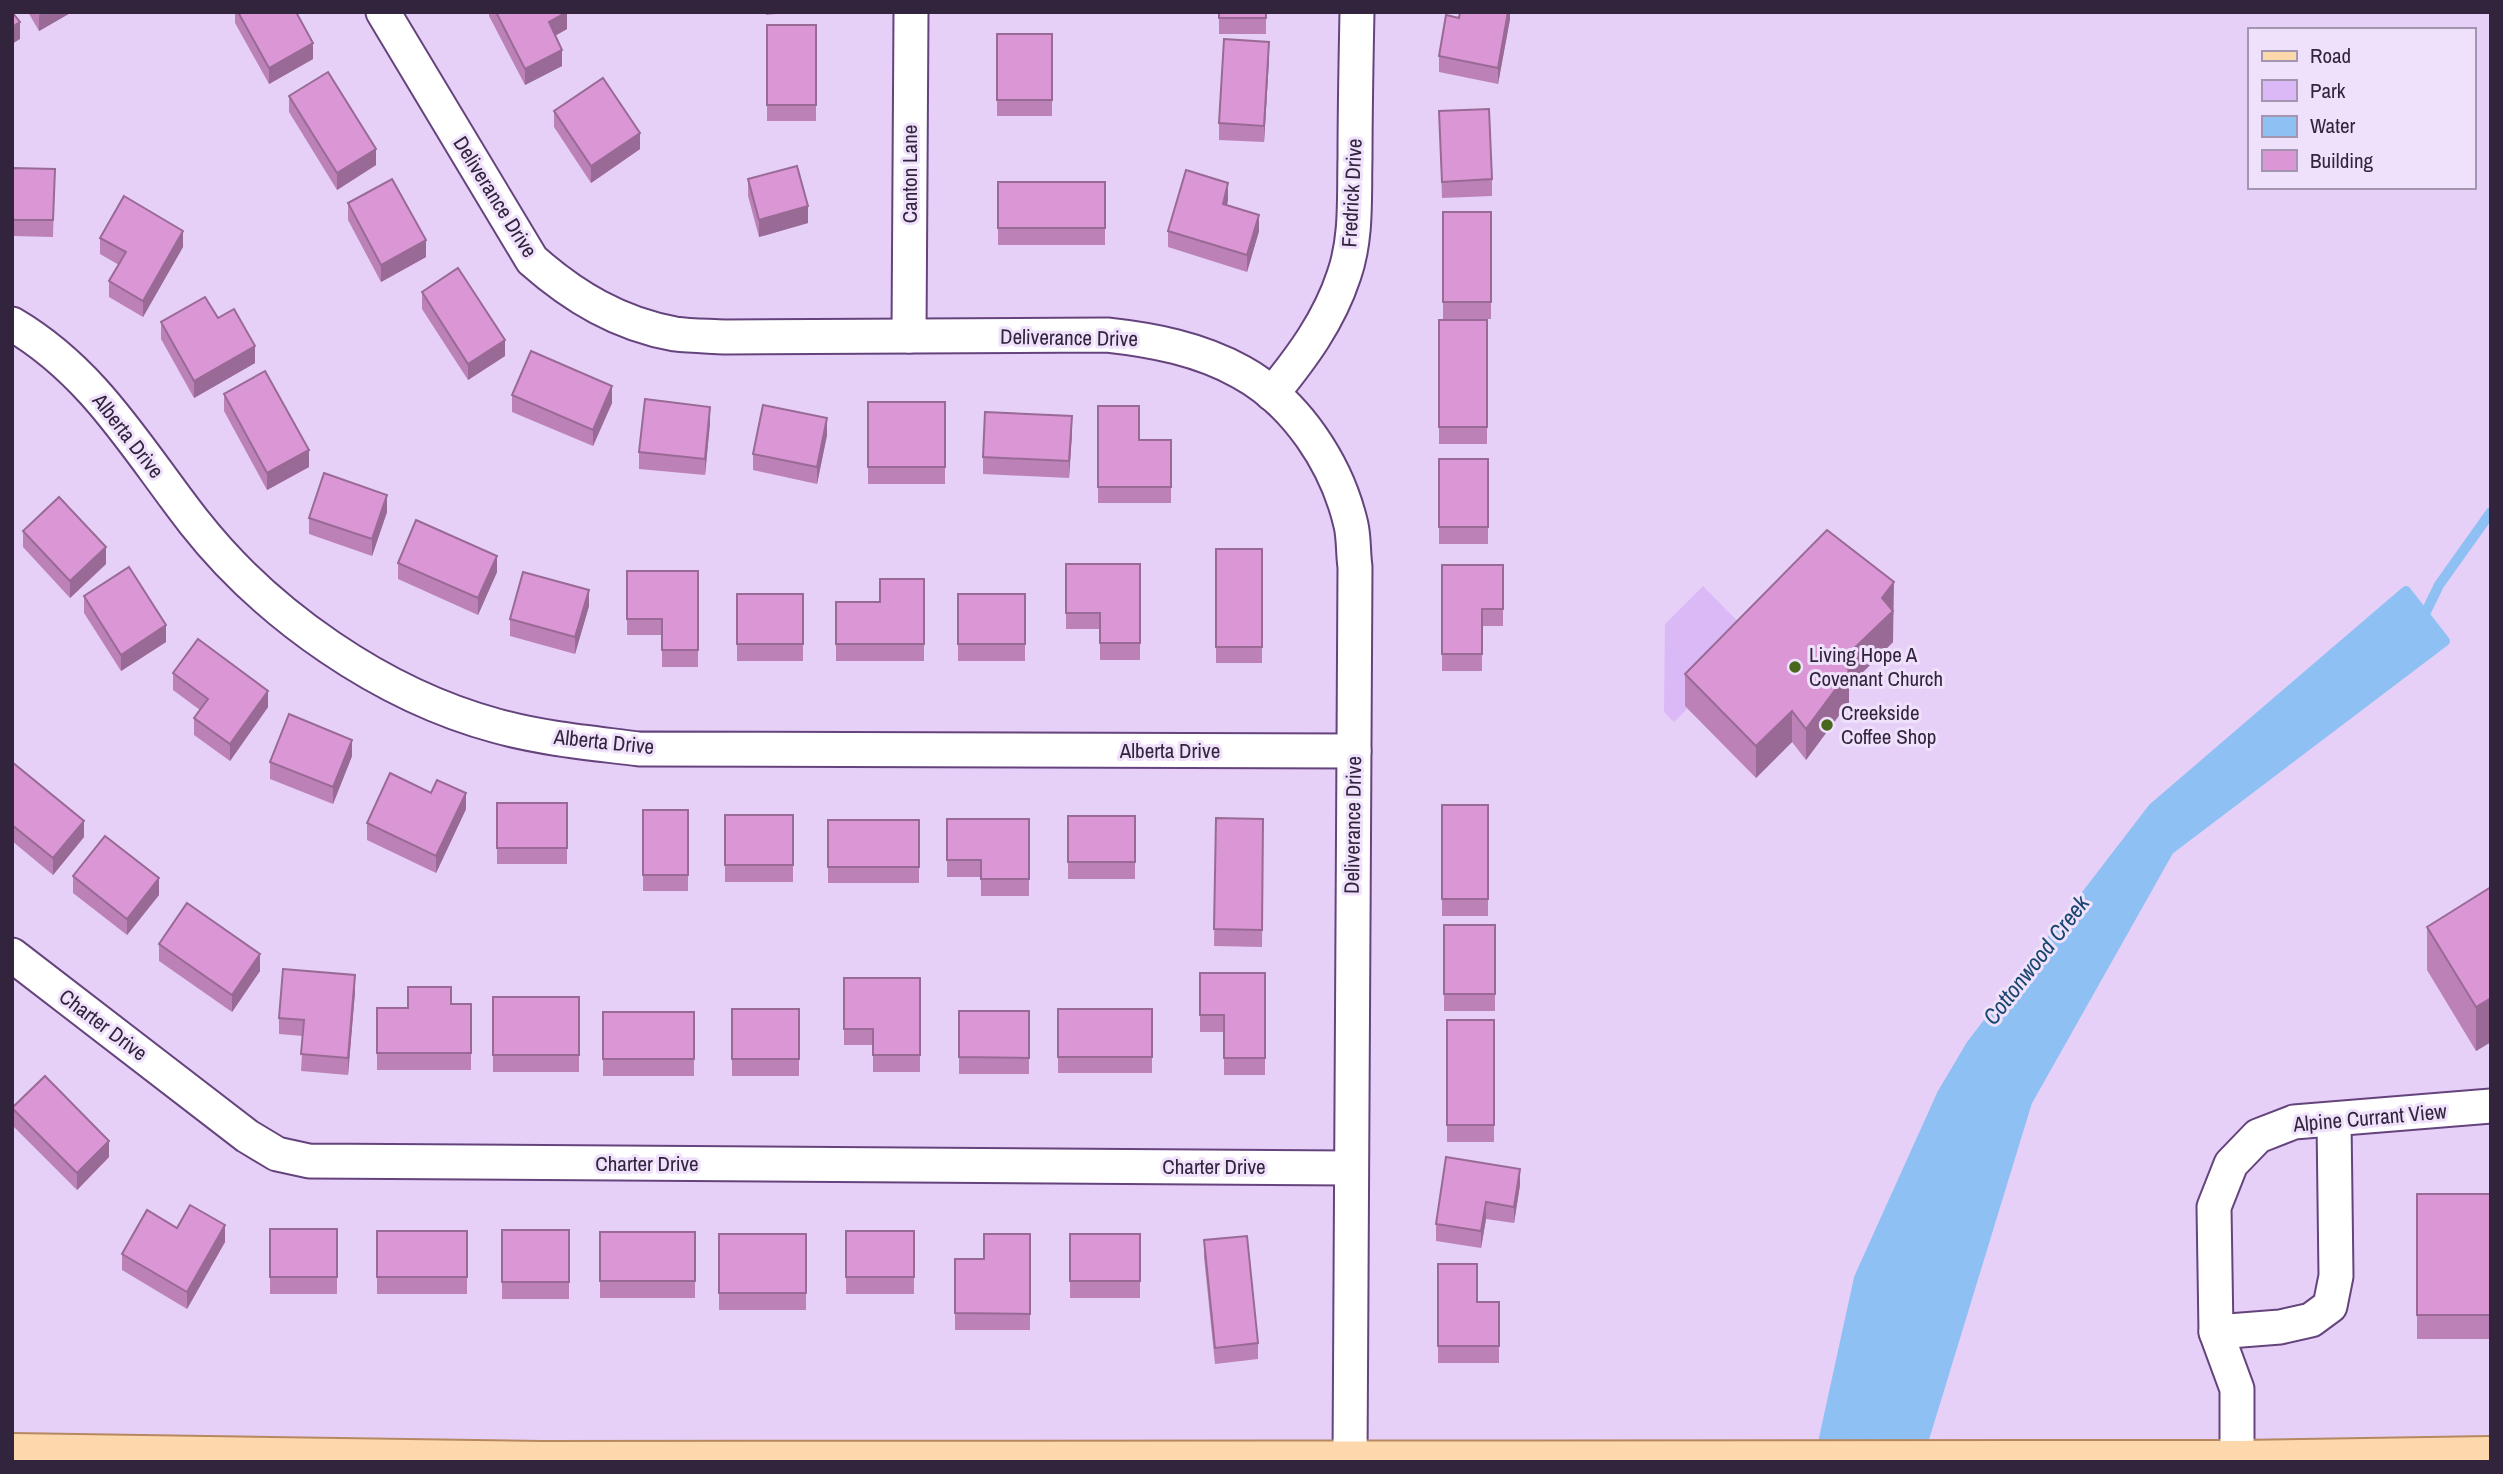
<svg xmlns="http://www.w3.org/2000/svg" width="2503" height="1474" font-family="'Archivo Narrow',sans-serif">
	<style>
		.green { fill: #dbb9f6 }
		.water { fill: #8ec0f4 }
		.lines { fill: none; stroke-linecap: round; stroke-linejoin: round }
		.stream { stroke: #8ec0f4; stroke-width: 10 }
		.minor-casing { stroke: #65447d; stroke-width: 37 }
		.primary-casing { stroke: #b58862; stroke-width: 42 }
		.minor { stroke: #fff; stroke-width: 33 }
		.primary { stroke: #fdd8ad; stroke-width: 38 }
		.wall { fill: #bc82b7 }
		.shaded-wall { fill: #996a95 }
		.building { fill: #db97d5; stroke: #996a95; stroke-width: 2 }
		.poi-dot { fill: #48671d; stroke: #efe1fb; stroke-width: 2.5 }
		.labels { text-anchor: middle; stroke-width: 6; stroke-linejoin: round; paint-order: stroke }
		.street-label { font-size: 21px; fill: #32243d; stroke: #efe1fb }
		.poi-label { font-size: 21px; fill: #32243d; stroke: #efe1fb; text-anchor: start }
		.water-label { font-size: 23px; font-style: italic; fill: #19466f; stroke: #efe1fb }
	</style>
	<rect width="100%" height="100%" fill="#e6d0f8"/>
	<!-- green -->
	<polygon class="green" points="1703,586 1753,637 1685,705 1687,709 1674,722 1664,712 1665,624"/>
	<!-- water -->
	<polygon class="water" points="2406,591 2445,641 2169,850 2027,1102 1916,1462 1820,1462 1859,1278 1942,1094 1971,1045 2153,808"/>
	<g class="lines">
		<!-- stream -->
		<g class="stream">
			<polyline points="2422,620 2439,585 2491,512"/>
			<polyline points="1824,1438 1859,1278 1942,1094 1971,1045 2153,808 2406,591 2445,641 2169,850 2027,1102 1920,1452"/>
		</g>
		<defs>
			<g id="minor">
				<path d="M383 12 532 260C574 297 619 324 675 334 691 336 708 336 725 337L1107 335C1153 340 1200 349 1241 372 1296 402 1337 464 1351 525 1354 538 1353 553 1355 567L1350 1462"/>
				<path d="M12 324C94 372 137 449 194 522 267 615 382 695 497 726 544 739 592 743 639 749L1354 751"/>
				<polyline points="909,336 911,12"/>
				<path d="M1272 394C1302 357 1329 321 1344 275 1357 238 1354 196 1355 158 1355 109 1356 61 1357 12"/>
				<polyline points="12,955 247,1136 277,1154 309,1161 1350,1168"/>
				<polyline points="2216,1332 2280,1327 2311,1320 2330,1306 2336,1276 2334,1120"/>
				<polyline points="2237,1460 2237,1389 2216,1332 2214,1207 2231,1164 2258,1136 2294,1122 2491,1106"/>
			</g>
			<polyline id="primary" points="12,1453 542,1461 2237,1460 2491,1456"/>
		</defs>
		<!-- minor casing -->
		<use href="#minor" class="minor-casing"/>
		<!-- primary casing -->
		<use href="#primary" class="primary-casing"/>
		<!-- minor -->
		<use href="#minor" class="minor"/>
		<!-- primary -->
		<use href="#primary" class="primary"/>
	</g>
	<!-- wall -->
	<g class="wall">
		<polygon points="28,12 72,12 39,31"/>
		<polygon points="235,12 296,12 313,59 269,84 235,23"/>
		<polygon points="489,12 567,12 567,29 555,36 562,66 525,85 489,16"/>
		<polygon points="766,12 797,12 766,15"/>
		<rect x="1219" y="12" width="47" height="22"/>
		<polygon points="1510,12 1510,19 1498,84 1439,72 1439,56 1459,18"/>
		<rect x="767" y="25" width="49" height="96"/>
		<rect x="997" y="34" width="55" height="82"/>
		<polygon points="1269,59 1264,142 1219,140 1219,123"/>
		<polygon points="289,96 376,165 337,190 289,112"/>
		<polygon points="554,111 640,149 591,183 554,127"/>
		<polygon points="1439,111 1492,179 1492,196 1442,198"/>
		<polygon points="12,168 55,169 53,237 12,236"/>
		<polygon points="748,179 808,223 759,237 748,196"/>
		<rect x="998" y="182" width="107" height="63"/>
		<polygon points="1228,200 1227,205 1259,231 1247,272 1168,247 1168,231"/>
		<polygon points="348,203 426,257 381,282 348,220"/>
		<rect x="1443" y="212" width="48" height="107"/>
		<polygon points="100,238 183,247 143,317 109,297 109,281 119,265 100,254"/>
		<polygon points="422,292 505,356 468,380 422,309"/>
		<polygon points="218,318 255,363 194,398 161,339 161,322"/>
		<rect x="1439" y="320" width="48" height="124"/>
		<polygon points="224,394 309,467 267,490 224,411"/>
		<polygon points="512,395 612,403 593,446 512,412"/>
		<rect x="868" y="402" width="77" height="82"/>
		<polygon points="1098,406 1139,440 1171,440 1171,503 1098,503"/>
		<polygon points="710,423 705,475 639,469 639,452"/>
		<polygon points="1072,433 1069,478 983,474 983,457"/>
		<polygon points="827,435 817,484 753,470 753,454"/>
		<rect x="1439" y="459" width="49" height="85"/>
		<polygon points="387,512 372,556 309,534 309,518"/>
		<polygon points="23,531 106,564 70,598 23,547"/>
		<rect x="1216" y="549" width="46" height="114"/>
		<polygon points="398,563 497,572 478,615 398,579"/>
		<polygon points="1066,564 1140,564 1140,660 1100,660 1100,629 1066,629"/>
		<polygon points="1442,565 1503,565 1503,626 1482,626 1482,671 1442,671"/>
		<polygon points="627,571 698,571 698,667 662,667 662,635 627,635"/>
		<polygon points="924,579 924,661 836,661 836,602 880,602"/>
		<rect x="737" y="594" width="66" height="67"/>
		<rect x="958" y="594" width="67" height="67"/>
		<polygon points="84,596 166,642 121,671 84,613"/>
		<polygon points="589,606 575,654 510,636 510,619"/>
		<polygon points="1894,613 1893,615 1893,642 1849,686 1849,702 1806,760 1792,742 1756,778 1685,706 1685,674"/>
		<polygon points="173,673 268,707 230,761 194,735 194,718 200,710 173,690"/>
		<polygon points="352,756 333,804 270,779 270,762"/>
		<polygon points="12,762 84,837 53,875 12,841"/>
		<rect x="497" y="803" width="70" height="61"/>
		<rect x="1442" y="805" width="46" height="111"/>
		<polygon points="466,809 436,873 367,840 367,823"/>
		<rect x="643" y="810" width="45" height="81"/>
		<rect x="725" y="815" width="68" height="67"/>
		<rect x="1068" y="816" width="67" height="63"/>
		<polygon points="1216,818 1263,819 1262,947 1214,946"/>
		<polygon points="947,819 1029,819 1029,896 981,896 981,877 947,877"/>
		<rect x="828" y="820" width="91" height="63"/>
		<polygon points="73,876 159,895 127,935 73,893"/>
		<polygon points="2491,887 2491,1042 2476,1051 2427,970 2427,927"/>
		<rect x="1444" y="925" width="51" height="86"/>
		<polygon points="159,944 260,971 232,1012 159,961"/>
		<polygon points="1200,973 1265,973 1265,1075 1224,1075 1224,1032 1200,1032"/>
		<polygon points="844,978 920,978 920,1072 873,1072 873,1045 844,1045"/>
		<polygon points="355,992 348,1075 301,1071 303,1036 279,1034 279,1018"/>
		<rect x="493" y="997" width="86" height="75"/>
		<polygon points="451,1004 471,1004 471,1070 377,1070 377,1008 408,1008"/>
		<rect x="732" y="1009" width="67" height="67"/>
		<rect x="1058" y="1009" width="94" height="64"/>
		<rect x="959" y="1011" width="70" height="63"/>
		<rect x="603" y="1012" width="91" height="64"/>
		<rect x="1447" y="1020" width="47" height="122"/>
		<polygon points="12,1108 109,1157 77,1190 12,1125"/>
		<polygon points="1520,1185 1514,1223 1486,1219 1481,1248 1436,1241 1436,1224"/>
		<rect x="2417" y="1194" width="74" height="145"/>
		<polygon points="177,1228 225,1242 187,1309 122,1270 122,1254"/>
		<rect x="270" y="1229" width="67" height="65"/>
		<rect x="502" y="1230" width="67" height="69"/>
		<rect x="377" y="1231" width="90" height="63"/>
		<rect x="846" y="1231" width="68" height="63"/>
		<rect x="600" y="1232" width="95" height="66"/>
		<rect x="719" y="1234" width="87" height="76"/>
		<polygon points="1030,1234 1030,1330 955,1330 955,1259 984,1259"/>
		<rect x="1070" y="1234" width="70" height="64"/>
		<polygon points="1204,1240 1258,1343 1258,1359 1215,1364 1204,1257"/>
		<polygon points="1438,1264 1477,1302 1499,1302 1499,1363 1438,1363"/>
	</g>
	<!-- shaded-wall -->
	<g class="shaded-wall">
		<polygon points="44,12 72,12 39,31 39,15"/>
		<polygon points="1508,12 1510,12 1510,19 1498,84 1498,68"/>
		<polygon points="567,13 567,29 549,39 549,22"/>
		<polygon points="20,22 20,39 12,44 12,27"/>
		<polygon points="1269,42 1269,59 1264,142 1264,126"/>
		<polygon points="313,43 313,59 269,84 269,68"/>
		<polygon points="562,50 562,66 525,85 525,69"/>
		<polygon points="640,133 640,149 591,183 591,166"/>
		<polygon points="376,149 376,165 337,190 337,173"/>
		<polygon points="1228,183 1228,200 1223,220 1223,204"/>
		<polygon points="808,206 808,223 759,237 759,220"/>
		<polygon points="1259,215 1259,231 1247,272 1247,255"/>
		<polygon points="183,231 183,247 143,317 143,301"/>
		<polygon points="426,240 426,257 381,282 381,265"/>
		<polygon points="505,340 505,356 468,380 468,364"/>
		<polygon points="255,346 255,363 194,398 194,381"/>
		<polygon points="612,386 612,403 593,446 593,430"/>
		<polygon points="710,407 710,423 705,475 705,459"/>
		<polygon points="1072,416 1072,433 1069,478 1069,461"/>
		<polygon points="827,418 827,435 817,484 817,467"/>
		<polygon points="309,450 309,467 267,490 267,473"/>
		<polygon points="387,495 387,512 372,556 372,539"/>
		<polygon points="106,547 106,564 70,598 70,581"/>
		<polygon points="497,556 497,572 478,615 478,598"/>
		<polygon points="1894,582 1893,642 1849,686 1849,702 1806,760 1806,729 1842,660 1882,598"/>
		<polygon points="589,590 589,606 575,654 575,637"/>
		<polygon points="166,625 166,642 121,671 121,655"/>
		<polygon points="268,691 268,707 230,761 230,744"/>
		<polygon points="1792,711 1792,742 1756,778 1756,746"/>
		<polygon points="352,740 352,756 333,804 333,787"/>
		<polygon points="466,793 466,809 436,873 436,856"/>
		<polygon points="84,821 84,837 53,875 53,858"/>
		<polygon points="159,878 159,895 127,935 127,919"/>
		<polygon points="260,954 260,971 232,1012 232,995"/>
		<polygon points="355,975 355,992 348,1075 348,1058"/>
		<polygon points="2491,998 2491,1042 2476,1051 2476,1007"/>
		<polygon points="109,1141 109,1157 77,1190 77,1173"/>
		<polygon points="1520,1169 1520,1185 1514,1223 1514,1207"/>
		<polygon points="1486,1202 1486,1219 1481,1248 1481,1231"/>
		<polygon points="225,1225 225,1242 187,1309 187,1292"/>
	</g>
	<!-- building -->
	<g class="building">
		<polygon points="12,12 20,22 12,27"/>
		<polygon points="238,12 296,12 313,43 269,68"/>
		<polygon points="496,12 567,12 549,22 562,50 525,69"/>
		<rect x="1219" y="12" width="47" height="6"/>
		<polygon points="1460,12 1508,12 1498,68 1439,56 1446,15 1459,18"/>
		<rect x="767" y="25" width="49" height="80"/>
		<rect x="997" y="34" width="55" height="66"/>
		<polygon points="1224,39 1269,42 1264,126 1219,123"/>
		<polygon points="328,72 376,149 337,173 289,96"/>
		<polygon points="603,78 640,133 591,166 554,111"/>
		<polygon points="1489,109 1492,179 1442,182 1439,111"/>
		<polygon points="797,166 808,206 759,220 748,179"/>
		<polygon points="12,168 55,169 53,220 12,220"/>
		<polygon points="1186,170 1228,183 1223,204 1259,215 1247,255 1168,231"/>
		<polygon points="392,179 426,240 381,265 348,203"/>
		<rect x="998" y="182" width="107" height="46"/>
		<polygon points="124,196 183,231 143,301 109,281 126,252 100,238"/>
		<rect x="1443" y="212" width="48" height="90"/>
		<polygon points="458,268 505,340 468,364 422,292"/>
		<polygon points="205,297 218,318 234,309 255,346 194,381 161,322"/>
		<rect x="1439" y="320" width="48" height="107"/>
		<polygon points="531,351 612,386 593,430 512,395"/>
		<polygon points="265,371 309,450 267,473 224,394"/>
		<polygon points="645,399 710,407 705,459 639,452"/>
		<rect x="868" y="402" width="77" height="65"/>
		<polygon points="763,405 827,418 817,467 753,454"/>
		<polygon points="1098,406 1139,406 1139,440 1171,440 1171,487 1098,487"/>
		<polygon points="985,412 1072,416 1069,461 983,457"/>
		<rect x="1439" y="459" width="49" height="68"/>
		<polygon points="324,473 387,495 372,539 309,518"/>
		<polygon points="59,497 106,547 70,581 23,531"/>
		<polygon points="416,520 497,556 478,598 398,563"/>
		<polygon points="1827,530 1894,582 1882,598 1893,611 1842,660 1849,671 1806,729 1792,711 1756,746 1685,674"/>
		<rect x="1216" y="549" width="46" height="98"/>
		<polygon points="1066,564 1140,564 1140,643 1100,643 1100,613 1066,613"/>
		<polygon points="1442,565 1503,565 1503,609 1482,609 1482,654 1442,654"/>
		<polygon points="129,567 166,625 121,655 84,596"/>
		<polygon points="627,571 698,571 698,650 662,650 662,619 627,619"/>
		<polygon points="523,572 589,590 575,637 510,619"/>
		<polygon points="880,579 924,579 924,644 836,644 836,602 880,602"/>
		<rect x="737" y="594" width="66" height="50"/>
		<rect x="958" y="594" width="67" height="50"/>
		<polygon points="198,639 268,691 230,744 194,718 208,699 173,673"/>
		<polygon points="289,714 352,740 333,787 270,762"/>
		<polygon points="12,762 84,821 53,858 12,825"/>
		<polygon points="390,773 431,793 437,780 466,793 436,856 367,823"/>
		<rect x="497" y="803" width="70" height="45"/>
		<rect x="1442" y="805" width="46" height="94"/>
		<rect x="643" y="810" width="45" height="65"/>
		<rect x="725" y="815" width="68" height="50"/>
		<rect x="1068" y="816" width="67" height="46"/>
		<polygon points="1216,818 1263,819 1262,930 1214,929"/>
		<polygon points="947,819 1029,819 1029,879 981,879 981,860 947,860"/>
		<rect x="828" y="820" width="91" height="47"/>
		<polygon points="105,836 159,878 127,919 73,876"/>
		<polygon points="2491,887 2491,998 2476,1007 2427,927"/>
		<polygon points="187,903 260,954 232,995 159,944"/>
		<rect x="1444" y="925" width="51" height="69"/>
		<polygon points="283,969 355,975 348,1058 301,1054 304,1020 279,1018"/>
		<polygon points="1200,973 1265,973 1265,1058 1224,1058 1224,1015 1200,1015"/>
		<polygon points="844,978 920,978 920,1055 873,1055 873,1029 844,1029"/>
		<polygon points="408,987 451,987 451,1004 471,1004 471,1053 377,1053 377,1008 408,1008"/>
		<rect x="493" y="997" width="86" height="58"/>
		<rect x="732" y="1009" width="67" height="50"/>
		<rect x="1058" y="1009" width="94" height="48"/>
		<polygon points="959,1011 1029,1011 1029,1058 959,1057"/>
		<rect x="603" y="1012" width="91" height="47"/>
		<rect x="1447" y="1020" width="47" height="105"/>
		<polygon points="45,1076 109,1141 77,1173 12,1108"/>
		<polygon points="1446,1157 1520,1169 1514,1207 1486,1202 1481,1231 1436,1224"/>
		<rect x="2417" y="1194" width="74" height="121"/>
		<polygon points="190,1205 225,1225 187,1292 122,1254 147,1210 177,1228"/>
		<rect x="270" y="1229" width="67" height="48"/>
		<rect x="502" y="1230" width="67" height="52"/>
		<rect x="377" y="1231" width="90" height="46"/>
		<rect x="846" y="1231" width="68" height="46"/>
		<rect x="600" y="1232" width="95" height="49"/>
		<rect x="719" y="1234" width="87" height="59"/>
		<polygon points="984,1234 1030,1234 1030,1314 955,1313 955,1259 984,1259"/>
		<rect x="1070" y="1234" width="70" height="47"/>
		<polygon points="1247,1236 1258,1343 1215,1348 1204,1240"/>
		<polygon points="1438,1264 1477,1264 1477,1302 1499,1302 1499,1346 1438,1346"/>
	</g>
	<!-- markers -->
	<g class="poi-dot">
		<circle cx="1795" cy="667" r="7"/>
		<circle cx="1827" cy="725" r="7"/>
	</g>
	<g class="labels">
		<!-- street labels -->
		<g class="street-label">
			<text transform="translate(910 174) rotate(-90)" y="7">Canton Lane</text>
			<text transform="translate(1352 193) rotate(-87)" y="7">Fredrick Drive</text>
			<text transform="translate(495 197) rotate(58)" y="7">Deliverance Drive</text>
			<text transform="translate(1069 338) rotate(1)" y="7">Deliverance Drive</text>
			<text transform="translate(128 436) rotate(52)" y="7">Alberta Drive</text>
			<text transform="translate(604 742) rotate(6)" y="7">Alberta Drive</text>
			<text x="1170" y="758">Alberta Drive</text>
			<text transform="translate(1353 825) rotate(-89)" y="7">Deliverance Drive</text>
			<text transform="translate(103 1025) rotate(37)" y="7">Charter Drive</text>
			<text transform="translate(2370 1118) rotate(-5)" y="7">Alpine Currant View</text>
			<text x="647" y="1171">Charter Drive</text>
			<text x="1214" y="1174">Charter Drive</text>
		</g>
		<!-- poi labels -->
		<g class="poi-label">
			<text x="1809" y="662">Living Hope A<tspan x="1809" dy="24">Covenant Church</tspan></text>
			<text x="1841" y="720">Creekside<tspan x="1841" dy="24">Coffee Shop</tspan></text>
		</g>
		<!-- water labels -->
		<g class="water-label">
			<text transform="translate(2036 960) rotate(-52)" y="8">Cottonwood Creek</text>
		</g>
	</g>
	<!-- border -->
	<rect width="2503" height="1474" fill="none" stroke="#32243d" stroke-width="28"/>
	<!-- legend -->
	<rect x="2248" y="28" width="228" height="161" fill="#efe1fb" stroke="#a395af" stroke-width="2"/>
	<rect x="2262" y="51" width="35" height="10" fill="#fdd8ad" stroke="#a395af" stroke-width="2"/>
	<text x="2310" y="63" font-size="21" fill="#32243d">Road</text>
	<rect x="2262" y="80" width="35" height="21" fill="#dbb9f6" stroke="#a395af" stroke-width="2"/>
	<text x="2310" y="98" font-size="21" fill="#32243d">Park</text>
	<rect x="2262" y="116" width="35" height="21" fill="#8ec0f4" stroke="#a395af" stroke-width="2"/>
	<text x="2310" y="133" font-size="21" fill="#32243d">Water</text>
	<rect x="2262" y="150" width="35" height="21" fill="#db97d5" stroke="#a395af" stroke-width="2"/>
	<text x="2310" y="168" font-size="21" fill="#32243d">Building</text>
</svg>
